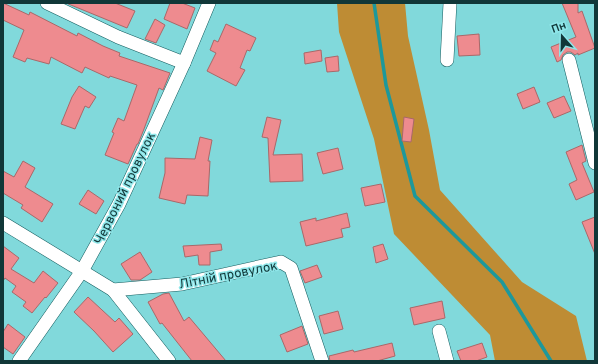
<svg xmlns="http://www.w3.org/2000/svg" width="598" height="364" font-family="Overpass,sans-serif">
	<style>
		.green { fill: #be8c34 }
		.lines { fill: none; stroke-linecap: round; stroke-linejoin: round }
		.stream { stroke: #1d989b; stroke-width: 3.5 }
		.building { fill: #ee8b8f; stroke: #a96869 }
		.street-casing { stroke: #145d5f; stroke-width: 14 }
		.street { stroke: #fff; stroke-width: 13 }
		.labels { text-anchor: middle; stroke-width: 3; stroke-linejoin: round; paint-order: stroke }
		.street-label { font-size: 13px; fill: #113738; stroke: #8ee6e9 }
	</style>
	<rect width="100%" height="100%" fill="#81d9db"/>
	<!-- green -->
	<polygon class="green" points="337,3 405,3 408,36 429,130 440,190 522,282 576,316 587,361 495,361 490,335 394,234 374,139 339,32"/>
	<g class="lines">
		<!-- stream -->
		<polyline class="stream" points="374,3 386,85 415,196 502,282 551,361"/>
	</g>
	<!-- building -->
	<g class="building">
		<polygon points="3,3 29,15 30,12 77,36 78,33 103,46 120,53 119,56 170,73 163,90 159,88 144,129 138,144 137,144 128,164 105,155 114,133 112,132 118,118 124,121 137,85 110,76 109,78 85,67 82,73 51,57 49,64 27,58 25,62 13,57 24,30 3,20"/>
		<polygon points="66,3 115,3 135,11 127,28"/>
		<polygon points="170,3 182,3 195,8 187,29 164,19"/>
		<polygon points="562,3 578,3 578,13 582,11 595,48 578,55 578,53 575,55 571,52 567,52 563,55 561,60 557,62 551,47 576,37"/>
		<polygon points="155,19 165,25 156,43 145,39"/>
		<polygon points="226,24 256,38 250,51 247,50 240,68 245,70 236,86 207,71 216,53 210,50 214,40 218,42"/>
		<polygon points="479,34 480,55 459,56 457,36"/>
		<polygon points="321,50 322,61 305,64 304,53"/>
		<polygon points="338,56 339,71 327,72 325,58"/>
		<polygon points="79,86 96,97 89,108 85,106 75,129 61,124 72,97"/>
		<polygon points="534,87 540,102 523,109 517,94"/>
		<polygon points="564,96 571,111 554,118 547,103"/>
		<polygon points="267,117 281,120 273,155 302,154 303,181 270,182 268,138 262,137"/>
		<polygon points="404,117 414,119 411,142 402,141"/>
		<polygon points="200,137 212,140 208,161 210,161 208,196 187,195 185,204 159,198 165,173 165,158 195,159"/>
		<polygon points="582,145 586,161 582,163 594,192 576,200 569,184 577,180 566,152"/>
		<polygon points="338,148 343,169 323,174 317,153"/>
		<polygon points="23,161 35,168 25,187 53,204 42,222 21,208 23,205 3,193 3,171 14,177"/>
		<polygon points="381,184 385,202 365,206 361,188"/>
		<polygon points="88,190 104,201 96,214 79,204"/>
		<polygon points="347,213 350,227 341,229 343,237 306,246 300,222 316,218 316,221"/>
		<polygon points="595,217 595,254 582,222"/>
		<polygon points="221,244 222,250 210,252 210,265 199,265 198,255 185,257 183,246"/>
		<polygon points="383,244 388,259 376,263 373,247"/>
		<polygon points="3,246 19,258 11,269 34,283 43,271 58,283 46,298 45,297 32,313 23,306 26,302 12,292 16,286 5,278 3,281"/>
		<polygon points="140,252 152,272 140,280 131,280 121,264"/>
		<polygon points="317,265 322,277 305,283 300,271"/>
		<polygon points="169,293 184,321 189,317 226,361 192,361 162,323 160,324 148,302 163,294"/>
		<polygon points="88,297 115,322 119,318 133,334 113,352 94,331 74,312"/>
		<polygon points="442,301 445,318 414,325 410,308"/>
		<polygon points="338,311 343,329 324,334 319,316"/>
		<polygon points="8,324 25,337 13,354 3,347 3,332"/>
		<polygon points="302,326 308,344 287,352 280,335"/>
		<polygon points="392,343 395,356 377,361 330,361 329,356 353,350 354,352"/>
		<polygon points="482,343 487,357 476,361 461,361 457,351"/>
	</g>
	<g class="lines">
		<defs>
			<g id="street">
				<polyline points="47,3 118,37 184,63"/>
				<polyline points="447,60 450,3"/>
				<polyline points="569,60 595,163"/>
				<polyline points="3,223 113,290 169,361"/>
				<polyline points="113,290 182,284 281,262 291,268 322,361"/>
				<polyline points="439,331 447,361"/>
				<polyline points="19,361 82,271 119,204 184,63 209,3"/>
			</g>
		</defs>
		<!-- street casing -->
		<use href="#street" class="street-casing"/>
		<!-- street -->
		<use href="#street" class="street"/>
	</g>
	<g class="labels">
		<!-- street labels -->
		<g class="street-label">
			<text transform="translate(124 188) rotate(-64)" y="5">Червоний провулок</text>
			<text transform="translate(228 274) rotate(-11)" y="5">Літній провулок</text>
		</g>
	</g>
	<!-- border -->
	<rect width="598" height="364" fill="none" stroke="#113738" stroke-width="8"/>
	<!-- north arrow -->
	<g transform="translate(562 36) rotate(340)" stroke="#8ee6e9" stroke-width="3" paint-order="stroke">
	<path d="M0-3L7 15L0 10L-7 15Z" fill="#113738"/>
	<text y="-6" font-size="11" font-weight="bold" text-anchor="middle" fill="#113738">Пн</text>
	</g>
</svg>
